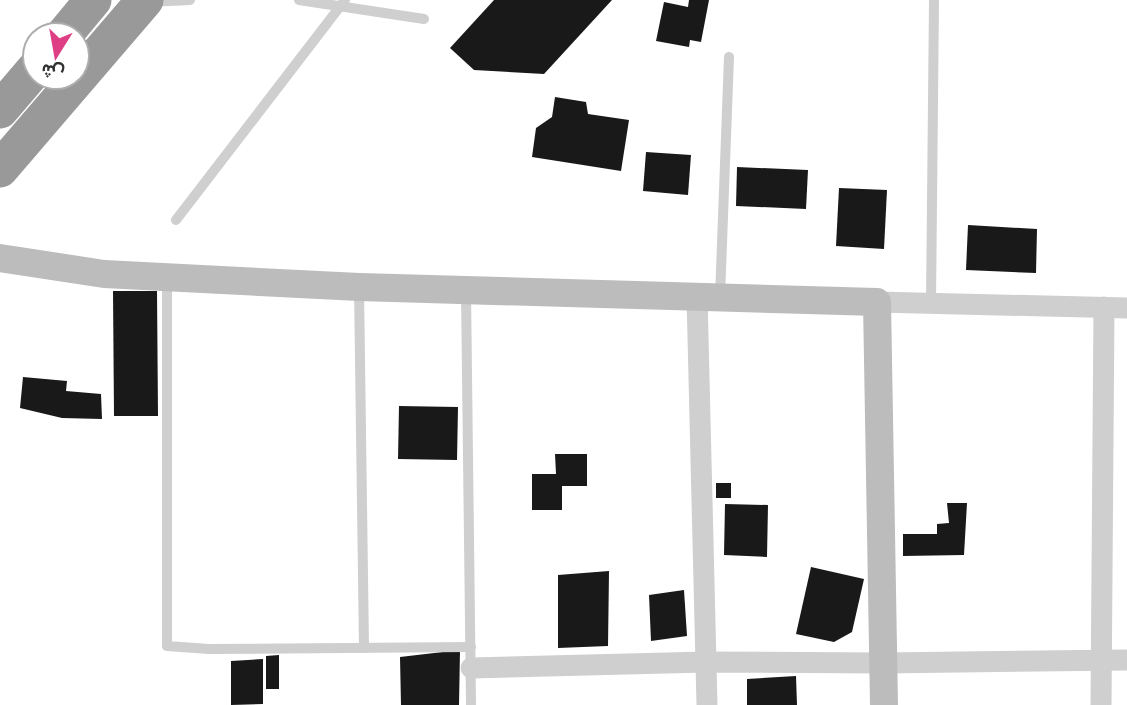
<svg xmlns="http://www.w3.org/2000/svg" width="1127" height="705" font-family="'Source Sans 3',Vazirmatn,sans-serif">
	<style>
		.building { fill: #191919 }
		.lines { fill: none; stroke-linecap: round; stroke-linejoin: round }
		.lane { stroke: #cfcfcf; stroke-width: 10 }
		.street { stroke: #cfcfcf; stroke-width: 21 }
		.secondary { stroke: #bcbcbc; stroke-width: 28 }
		.highway { stroke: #999; stroke-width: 37 }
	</style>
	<rect width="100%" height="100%" fill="#fff"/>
	<!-- building -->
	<g class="building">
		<polygon points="494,0 612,0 544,74 474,70 450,48"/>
		<polygon points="689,0 709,0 701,42 690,40 689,47 656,41 664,2 688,7"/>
		<polygon points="555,97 586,102 588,114 629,120 621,171 532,157 536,128 552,117"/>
		<polygon points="646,152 691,155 688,195 643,191"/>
		<polygon points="737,167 808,170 806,209 736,206"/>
		<polygon points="839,188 887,190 884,249 836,246"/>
		<polygon points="968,225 1037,229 1036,273 966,270"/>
		<polygon points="113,291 157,291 158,416 114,416"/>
		<polygon points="23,377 67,381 66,391 101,394 102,419 62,418 20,408"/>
		<polygon points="399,406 458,407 457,460 398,459"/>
		<polygon points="555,454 587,454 587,486 562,486 562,510 532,510 532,474 556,474"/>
		<rect x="716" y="483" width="15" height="15"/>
		<polygon points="947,503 967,503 964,555 903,556 903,534 937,534 937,524 949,523"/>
		<polygon points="725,504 768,505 767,557 724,555"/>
		<polygon points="811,567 864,579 852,632 834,642 796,634"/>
		<polygon points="609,571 608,646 558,648 558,575"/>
		<polygon points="684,590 687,636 651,641 649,595"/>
		<polygon points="460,650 459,705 401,705 400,657"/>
		<polygon points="279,655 279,689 266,689 266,656"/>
		<polygon points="263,659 263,704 231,705 231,661"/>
		<polygon points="796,676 797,705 747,705 747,679"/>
	</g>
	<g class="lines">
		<!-- lane -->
		<g class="lane">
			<polyline points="299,0 424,19"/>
			<polyline points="148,2 190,0"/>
			<polyline points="176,220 345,0"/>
			<polyline points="167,278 167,646 209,649 471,647"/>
			<polyline points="359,287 364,648"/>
			<polyline points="466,291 471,705"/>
			<polyline points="720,297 729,57"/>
			<polyline points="931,303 934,0"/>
		</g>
		<!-- street -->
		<g class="street">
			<polyline points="697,296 707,705"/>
			<polyline points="877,302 1127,308"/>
			<polyline points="471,668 706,662 884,663 1127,660"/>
			<polyline points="1101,705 1104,307"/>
		</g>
		<!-- secondary -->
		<polyline class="secondary" points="0,258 104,274 359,287 877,302 884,705"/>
		<!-- highway -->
		<g class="highway">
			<polyline points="64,35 93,0"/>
			<polyline points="0,110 35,69"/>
			<polyline points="0,169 145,0"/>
		</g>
	</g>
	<!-- north arrow -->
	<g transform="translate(56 56) rotate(191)"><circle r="33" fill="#ffffff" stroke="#adadad" stroke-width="2"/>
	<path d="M0-5L12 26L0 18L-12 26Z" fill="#de3f84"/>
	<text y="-10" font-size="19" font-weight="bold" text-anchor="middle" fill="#323232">ش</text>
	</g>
</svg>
